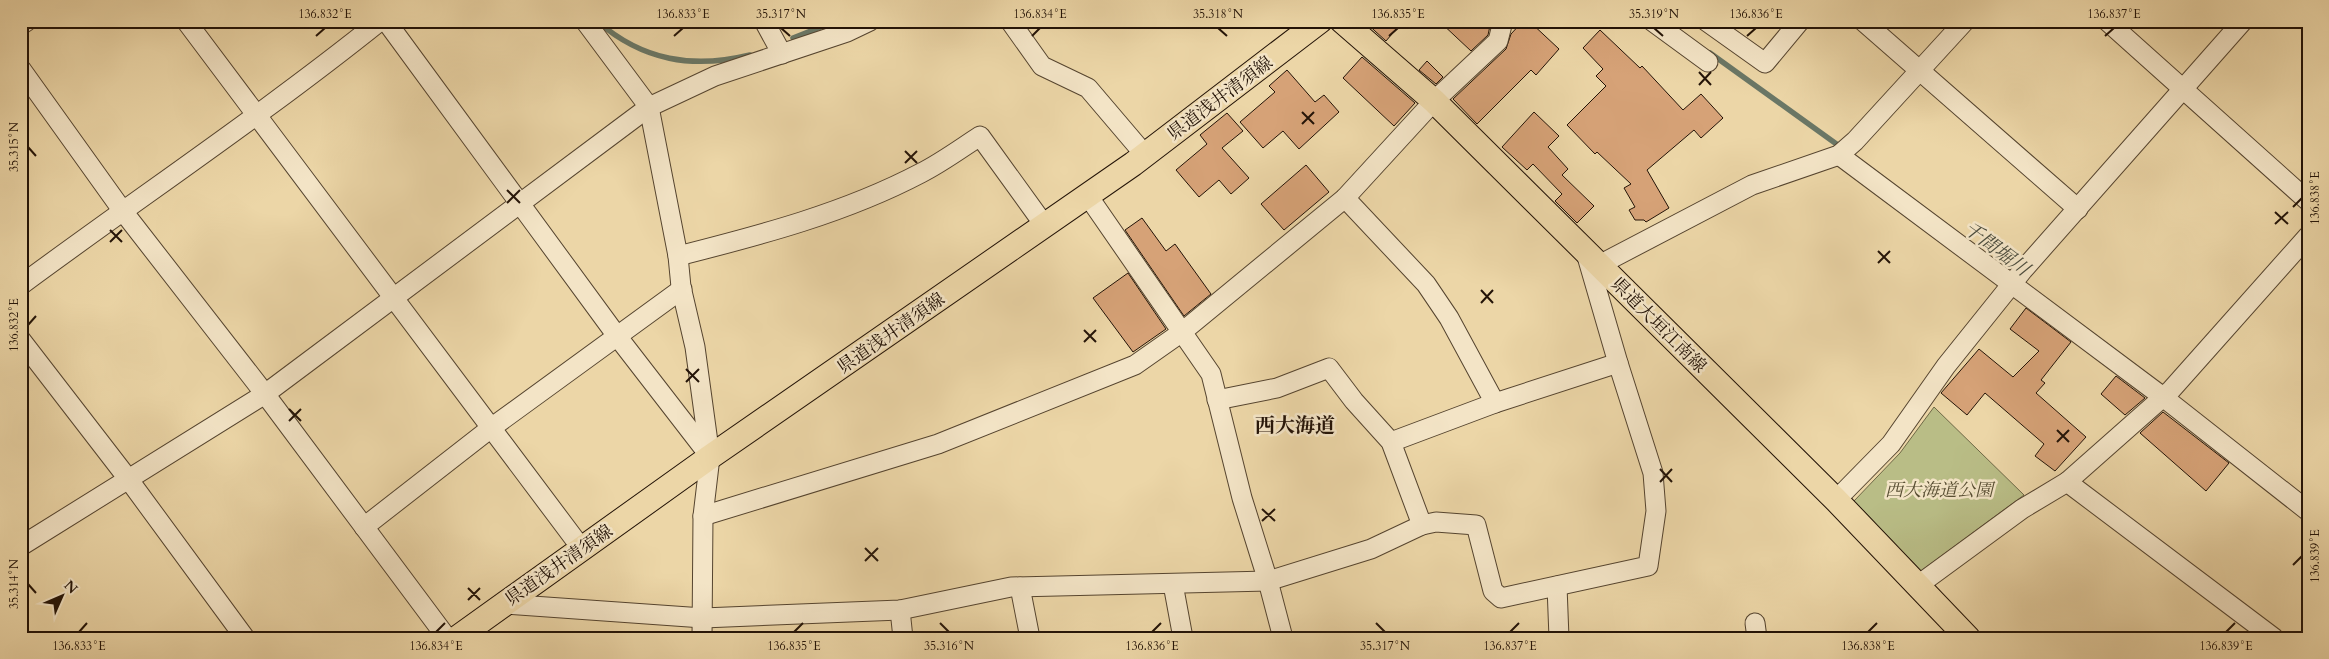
<svg xmlns="http://www.w3.org/2000/svg" width="2329" height="659" font-family="Cardo,'Noto Serif JP',serif">
	<style>
		.green { fill: #b9bd86; stroke: #6e6846 }
		.lines { fill: none; stroke-linecap: round; stroke-linejoin: round }
		.stream { stroke: #6a7766; stroke-width: 5.5 }
		.building { fill: #d6a277; stroke: #231307 }
		.minor-casing { stroke: #55442f; stroke-width: 21 }
		.major-casing { stroke: #231307; stroke-width: 26 }
		.minor { stroke: #f3e4c6; stroke-width: 19 }
		.major { stroke: #ecd6a7; stroke-width: 24 }
		.ticks { fill: none; stroke: #231307; stroke-width: 2 }
		.labels { text-anchor: middle; stroke-width: 5; stroke-linejoin: round; paint-order: stroke }
		.street-label { font-size: 18px; fill: #231307; stroke: #f3e4c6 }
		.park-label { font-size: 18px; font-style: italic; fill: #584e33; stroke: #f3e4c6 }
		.water-label { font-size: 19px; font-style: italic; fill: #4c4d3e; stroke: #f3e4c6 }
		.quarter-label { font-size: 20px; font-weight: bold; fill: #231307; stroke: #f3e4c6 }
		.neatline { fill: none; stroke: #231307; stroke-width: 2 }
		.ticks-label { font-size: 12px; text-anchor: middle; fill: #231307 }
	</style>
	<rect width="100%" height="100%" fill="#ecd6a7"/>
	<filter id="stains"><feTurbulence type="fractalNoise" baseFrequency=".004" numOctaves="4"/><feColorMatrix values="0 0 0 0 .2 0 0 0 0 .09 0 0 0 0 .02 0 0 0 .5 -.17"/></filter>
	<radialGradient id="worn" r=".72"><stop offset=".6" stop-color="#630" stop-opacity="0"/><stop offset="1" stop-color="#630" stop-opacity=".3"/></radialGradient>
	<!-- green -->
	<polygon class="green" points="1934,407 2024,495 1921,571 1854,501 1900,453"/>
	<g class="lines">
		<!-- stream -->
		<g class="stream">
			<path d="M597 21C643 61 693 69 750 55"/>
			<polyline points="793,38 836,21"/>
			<polyline points="1710,53 1842,148"/>
		</g>
	</g>
	<!-- building -->
	<g class="building">
		<polygon points="1364,21 1403,21 1386,41"/>
		<polygon points="1439,21 1491,21 1488,35 1471,51"/>
		<polygon points="1523,21 1529,21 1559,49 1536,75 1531,70 1477,124 1453,99 1506,49 1511,34"/>
		<polygon points="1600,30 1640,68 1642,66 1683,110 1701,94 1723,118 1701,138 1694,130 1647,170 1669,208 1646,222 1644,220 1635,220 1629,210 1635,207 1624,188 1631,184 1597,152 1595,154 1567,125 1606,86 1596,76 1603,69 1583,48"/>
		<polygon points="1362,57 1415,103 1394,126 1343,78"/>
		<polygon points="1427,61 1443,77 1436,84 1419,70"/>
		<polygon points="1287,70 1315,102 1324,95 1339,112 1299,149 1283,131 1263,148 1240,122 1275,92 1269,86"/>
		<polygon points="1534,112 1559,136 1548,147 1568,169 1562,175 1594,206 1577,223 1555,201 1562,194 1533,164 1527,170 1502,147"/>
		<polygon points="1227,113 1243,131 1222,148 1249,178 1231,194 1219,180 1199,197 1176,170 1207,144 1200,135"/>
		<polygon points="1306,165 1329,192 1284,230 1261,204"/>
		<polygon points="1142,218 1166,251 1175,244 1211,294 1184,316 1125,230"/>
		<polygon points="1128,273 1166,329 1133,352 1093,298"/>
		<polygon points="2026,308 2071,342 2041,380 2045,383 2036,393 2086,437 2055,471 2035,456 2044,444 1985,393 1967,415 1941,393 1979,349 2013,377 2039,351 2010,329"/>
		<polygon points="2116,376 2145,398 2125,415 2101,394"/>
		<polygon points="2163,412 2229,463 2206,491 2140,433"/>
	</g>
	<g class="lines">
		<defs>
			<g id="minor">
				<polyline points="186,21 582,549"/>
				<polyline points="386,21 617,336 709,455"/>
				<polyline points="585,21 649,107 678,256 681,287 695,347 710,457 703,516 702,638"/>
				<polyline points="764,21 782,54"/>
				<polyline points="1010,21 1042,66 1088,88 1145,155"/>
				<polyline points="1652,21 1708,62"/>
				<polyline points="1706,21 1765,63 1800,21"/>
				<polyline points="1863,21 2078,209"/>
				<polyline points="2107,21 2308,201"/>
				<polyline points="21,25 27,21"/>
				<polyline points="21,69 122,210 265,394 447,638"/>
				<polyline points="1839,155 2163,397 2308,511"/>
				<polyline points="1088,196 1211,374 1242,498 1268,581 1283,638"/>
				<polyline points="1345,198 1426,284 1449,318 1495,403"/>
				<path d="M678 256C761 235 845 213 921 173 941 163 960 149 980 136L1045 226"/>
				<polyline points="1599,265 1752,185 1839,155 1855,141 1965,21"/>
				<path d="M21 285C140 197 264 114 380 21"/>
				<polyline points="21,340 129,480 245,638"/>
				<polyline points="1217,400 1277,388 1329,368 1354,401 1391,442 1422,525"/>
				<polyline points="1391,442 1495,403 1618,363"/>
				<polyline points="2067,482 2274,638"/>
				<polyline points="1836,500 1891,444 1946,366 2023,270 2243,21"/>
				<polyline points="703,516 938,444 1135,365 1182,332 1345,198 1434,101 1498,41 1503,21"/>
				<polyline points="364,527 491,428 682,289"/>
				<polyline points="21,546 265,394 649,107 715,76 847,32 870,21"/>
				<polyline points="1173,584 1183,638"/>
				<polyline points="1557,586 1559,638"/>
				<polyline points="1917,586 2022,509 2067,482 2171,390 2308,236"/>
				<polyline points="1020,587 1030,638"/>
				<polyline points="504,604 703,618 900,610 1011,587 1268,581 1371,549 1422,525 1436,522 1476,525 1493,591 1501,598 1648,566 1656,511 1653,473 1618,363 1586,253"/>
				<polyline points="900,610 903,638"/>
				<polyline points="1755,623 1757,638"/>
			</g>
			<g id="major">
				<polyline points="1342,21 1434,101 1836,500 1968,638"/>
				<polyline points="457,638 710,457 1133,164 1320,21"/>
			</g>
		</defs>
		<!-- minor casing -->
		<use href="#minor" class="minor-casing"/>
		<!-- major casing -->
		<use href="#major" class="major-casing"/>
		<!-- minor -->
		<use href="#minor" class="minor"/>
		<!-- major -->
		<use href="#major" class="major"/>
	</g>
	<!-- ticks -->
	<path class="ticks" d="M781 28 790 36M1218 28 1227 36M1654 28 1663 36M316 36 325 28M674 36 683 28M1032 36 1040 28M1389 36 1398 28M1747 36 1756 28M2105 36 2114 28M1699 72 1711 85M1699 85 1711 72M1302 112 1314 124M1302 124 1314 112M28 147 36 156M905 151 917 163M905 163 917 151M507 190 520 203M507 203 520 190M2293 207 2302 198M2275 212 2288 224M2275 224 2288 212M110 230 122 242M110 242 122 230M1878 251 1890 263M1878 263 1890 251M1481 290 1493 303M1481 303 1493 290M28 325 36 316M1084 330 1096 342M1084 342 1096 330M686 369 699 382M686 382 699 369M289 409 301 421M289 421 301 409M2057 430 2069 442M2057 442 2069 430M1660 469 1672 482M1660 482 1672 469M1262 509 1275 521M1262 521 1275 509M865 548 878 561M865 561 878 548M2293 565 2302 556M28 584 36 593M468 588 480 600M468 600 480 588M940 623 949 632M1376 623 1385 632M79 632 87 623M436 632 445 623M794 632 803 623M1152 632 1161 623M1510 632 1519 623M1868 632 1877 623M2226 632 2235 623"/>
	<g class="labels">
		<!-- street labels -->
		<g class="street-label">
			<text transform="translate(1220 98) rotate(-37)" y="6">県道浅井清須線</text>
			<text transform="translate(1659 325) rotate(45)" y="6">県道大垣江南線</text>
			<text transform="translate(891 333) rotate(-35)" y="6">県道浅井清須線</text>
			<text transform="translate(559 565) rotate(-35)" y="6">県道浅井清須線</text>
		</g>
		<!-- park labels -->
		<g class="park-label">
			<text x="1939" y="496">西大海道公園</text>
		</g>
		<!-- water labels -->
		<g class="water-label">
			<text transform="translate(1997 248) rotate(37)" y="7">千間堀川</text>
		</g>
		<!-- quarter labels -->
		<g class="quarter-label">
			<text x="1295" y="432">西大海道</text>
		</g>
	</g>
	<!-- margin -->
	<rect width="2329" height="659" fill="none" stroke="#ecd6a7" stroke-width="55"/>
	<!-- north arrow -->
	<g transform="translate(62 596) rotate(45)" stroke="#f3e4c6" stroke-width="4" paint-order="stroke">
	<path d="M0-4L9 19L0 12L-9 19Z" fill="#231307"/>
	<text y="-8" font-size="14" font-weight="bold" text-anchor="middle" fill="#231307">N</text>
	</g>
	<rect x="28" y="28" width="2274" height="604" class="neatline"/>
	<g class="ticks-label">
		<text x="325" y="18">136.832°E</text>
		<text x="683" y="18">136.833°E</text>
		<text x="781" y="18">35.317°N</text>
		<text x="1040" y="18">136.834°E</text>
		<text x="1218" y="18">35.318°N</text>
		<text x="1398" y="18">136.835°E</text>
		<text x="1654" y="18">35.319°N</text>
		<text x="1756" y="18">136.836°E</text>
		<text x="2114" y="18">136.837°E</text>
		<text transform="translate(14 147) rotate(-90)" y="4">35.315°N</text>
		<text transform="translate(2315 198) rotate(-90)" y="4">136.838°E</text>
		<text transform="translate(14 325) rotate(-90)" y="4">136.832°E</text>
		<text transform="translate(2315 556) rotate(-90)" y="4">136.839°E</text>
		<text transform="translate(14 584) rotate(-90)" y="4">35.314°N</text>
		<text x="79" y="650">136.833°E</text>
		<text x="436" y="650">136.834°E</text>
		<text x="794" y="650">136.835°E</text>
		<text x="949" y="650">35.316°N</text>
		<text x="1152" y="650">136.836°E</text>
		<text x="1385" y="650">35.317°N</text>
		<text x="1510" y="650">136.837°E</text>
		<text x="1868" y="650">136.838°E</text>
		<text x="2226" y="650">136.839°E</text>
	</g>
	<rect width="100%" height="100%" filter="url(#stains)"/>
	<rect width="100%" height="100%" fill="url(#worn)"/>
</svg>
